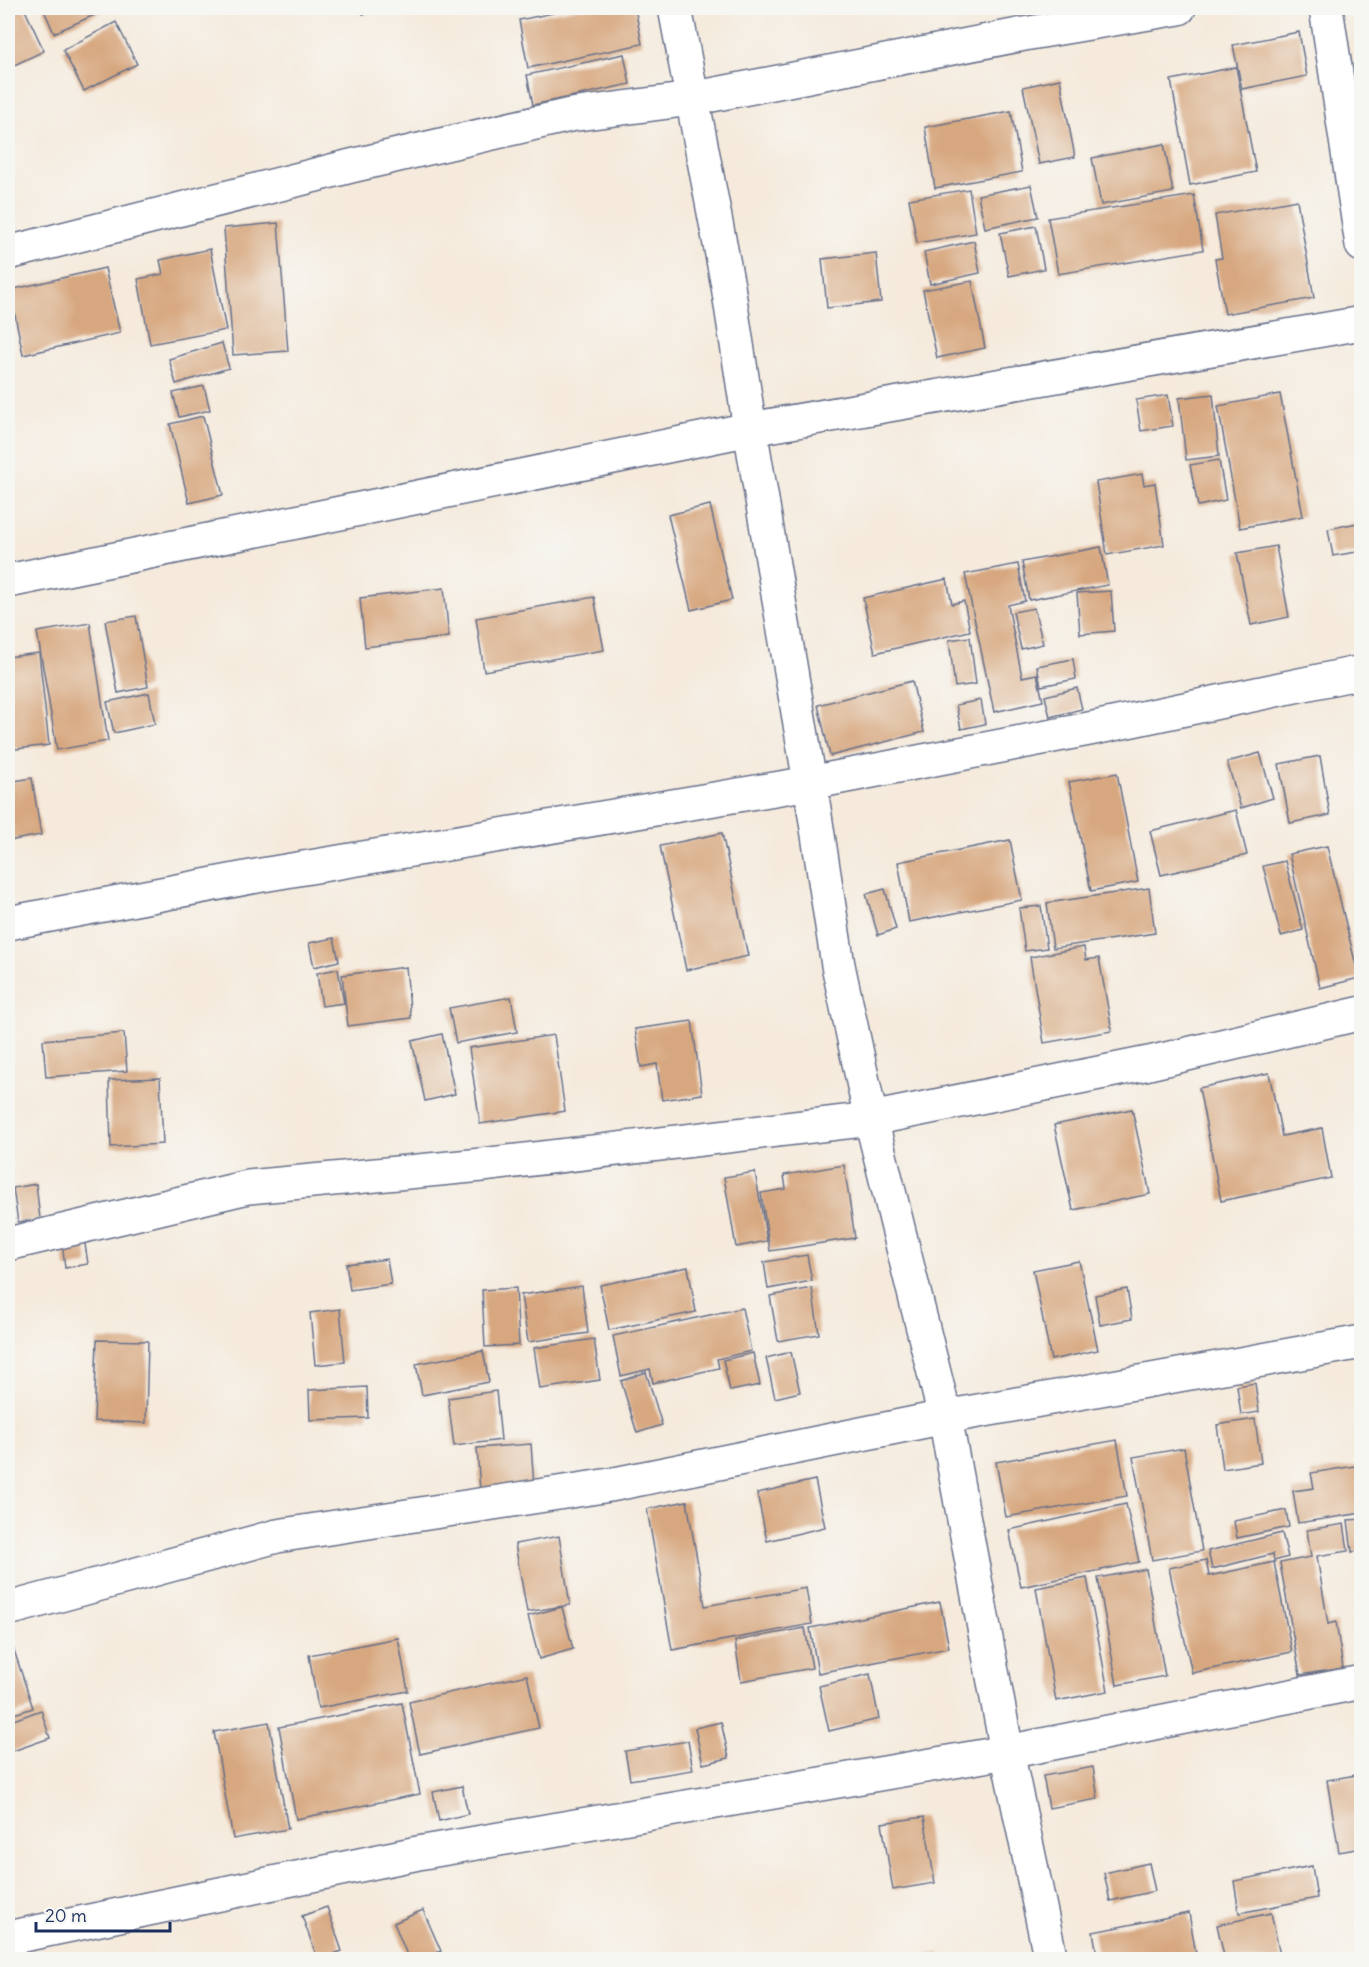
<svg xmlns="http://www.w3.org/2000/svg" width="1369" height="1967" font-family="Delius,sans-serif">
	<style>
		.building { fill: #d7a77f }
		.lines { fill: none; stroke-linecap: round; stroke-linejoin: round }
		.street-casing { stroke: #67708a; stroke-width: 36 }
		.street { stroke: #fff; stroke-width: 33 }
	</style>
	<rect width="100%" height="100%" fill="#f6f6f2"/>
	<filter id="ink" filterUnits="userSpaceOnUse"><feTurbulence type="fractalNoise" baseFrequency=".0167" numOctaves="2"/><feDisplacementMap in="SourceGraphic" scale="12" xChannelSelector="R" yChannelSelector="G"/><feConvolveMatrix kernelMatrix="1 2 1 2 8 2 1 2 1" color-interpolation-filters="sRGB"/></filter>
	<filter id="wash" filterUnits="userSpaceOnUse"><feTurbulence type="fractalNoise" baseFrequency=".008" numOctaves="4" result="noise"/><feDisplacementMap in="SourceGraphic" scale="24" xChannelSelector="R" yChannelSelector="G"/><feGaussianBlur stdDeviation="1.35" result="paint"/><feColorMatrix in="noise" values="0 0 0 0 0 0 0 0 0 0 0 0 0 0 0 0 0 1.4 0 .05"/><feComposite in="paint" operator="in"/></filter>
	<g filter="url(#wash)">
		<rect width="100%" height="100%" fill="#f5eadc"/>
		<g id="blocks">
			<!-- building -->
			<g class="building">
				<polygon points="8,8 24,8 44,51 8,68"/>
				<polygon points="43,8 110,8 54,33"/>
				<polygon points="362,8 388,8 363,14"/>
				<polygon points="518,8 534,8 534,9 519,12"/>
				<polygon points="577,8 635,8 642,44 528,68 519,20"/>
				<polygon points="116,22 137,64 84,91 63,50"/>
				<polygon points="1299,32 1307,76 1242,89 1233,45"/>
				<polygon points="624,54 630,84 533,105 527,75"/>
				<polygon points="1236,67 1256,172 1190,185 1171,80"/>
				<polygon points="1060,79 1075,157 1039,164 1023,87"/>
				<polygon points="1011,111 1022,172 935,188 925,127"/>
				<polygon points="1164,144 1173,192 1101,205 1092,158"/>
				<polygon points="1031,185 1038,217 985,228 978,195"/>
				<polygon points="969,189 976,233 917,243 909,199"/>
				<polygon points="1194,195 1203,250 1058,274 1048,218"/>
				<polygon points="1297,200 1314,298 1225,314 1215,259 1222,258 1215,215"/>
				<polygon points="278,223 288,351 233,355 224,228"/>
				<polygon points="1036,226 1044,269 1009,276 1000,233"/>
				<polygon points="974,241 980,273 930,284 924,252"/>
				<polygon points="210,249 226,330 150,344 138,279 163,274 160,260"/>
				<polygon points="876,253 881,302 827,308 822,259"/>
				<polygon points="105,268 120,333 23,355 10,290"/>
				<polygon points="972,281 985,348 937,358 923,290"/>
				<polygon points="222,343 229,368 176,384 169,359"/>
				<polygon points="204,386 210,410 179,417 173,393"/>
				<polygon points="1213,394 1219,456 1186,460 1179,398"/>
				<polygon points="1280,394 1303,516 1240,528 1218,406"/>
				<polygon points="1168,395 1173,426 1141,431 1136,400"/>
				<polygon points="203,416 223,495 189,503 170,424"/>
				<polygon points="1219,460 1226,500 1198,506 1190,465"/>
				<polygon points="1142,474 1144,485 1155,483 1164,545 1107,555 1096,482"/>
				<polygon points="710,505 732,600 691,610 668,515"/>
				<polygon points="1362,522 1362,551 1333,556 1328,529"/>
				<polygon points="1276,546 1289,617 1251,625 1237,553"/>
				<polygon points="1101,547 1108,585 1029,600 1022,562"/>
				<polygon points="1018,564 1025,601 1008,605 1022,677 1037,674 1043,701 994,712 965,574"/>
				<polygon points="947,579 952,604 964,601 970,631 875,653 863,598"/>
				<polygon points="444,588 449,637 365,647 360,598"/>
				<polygon points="1111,591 1114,631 1080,634 1077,593"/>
				<polygon points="594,597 604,650 484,671 476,618"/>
				<polygon points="1362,605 1362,629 1360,629 1356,607"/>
				<polygon points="1034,608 1043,644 1021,649 1013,612"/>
				<polygon points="136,616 148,687 118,693 105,621"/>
				<polygon points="90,623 108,741 57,750 37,632"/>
				<polygon points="970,637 976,684 955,687 949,640"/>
				<polygon points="39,653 49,745 8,750 8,657"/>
				<polygon points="1073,659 1076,679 1041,686 1037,666"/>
				<polygon points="912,681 924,732 830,756 818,705"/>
				<polygon points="1077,688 1082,709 1050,717 1045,696"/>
				<polygon points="149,693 155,724 114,733 107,702"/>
				<polygon points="981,700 985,724 961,729 956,705"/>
				<polygon points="1260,753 1273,798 1241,808 1227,762"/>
				<polygon points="1320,756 1330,815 1290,823 1279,764"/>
				<polygon points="1117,773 1138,882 1091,891 1069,782"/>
				<polygon points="32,778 41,835 8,841 8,782"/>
				<polygon points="1236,810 1247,855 1161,875 1150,831"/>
				<polygon points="722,833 748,956 686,970 660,846"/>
				<polygon points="1010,840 1022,900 909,922 898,862"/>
				<polygon points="1327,846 1359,978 1320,988 1289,854"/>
				<polygon points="1285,861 1303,930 1281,936 1263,866"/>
				<polygon points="1149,888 1155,933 1053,948 1047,903"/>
				<polygon points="885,889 896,929 878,935 866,894"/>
				<polygon points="1041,906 1047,948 1025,951 1019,908"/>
				<polygon points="334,938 339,961 314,967 309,943"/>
				<polygon points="1084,947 1086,960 1099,958 1112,1031 1044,1043 1030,957"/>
				<polygon points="406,967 411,1018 348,1026 342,975"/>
				<polygon points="338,969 344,1003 322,1006 317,973"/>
				<polygon points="511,997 517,1032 456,1043 449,1008"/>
				<polygon points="692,1021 702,1094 662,1100 657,1064 641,1067 635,1029"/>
				<polygon points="124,1033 127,1071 46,1077 43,1040"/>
				<polygon points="442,1034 455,1094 425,1101 412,1041"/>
				<polygon points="554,1035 565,1111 480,1124 469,1048"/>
				<polygon points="1269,1073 1282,1136 1322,1128 1331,1178 1221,1201 1199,1088"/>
				<polygon points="160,1078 163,1144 111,1147 109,1080"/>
				<polygon points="1132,1109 1150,1194 1073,1210 1054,1125"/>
				<polygon points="844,1165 855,1238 770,1251 761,1193 786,1189 784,1175"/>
				<polygon points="755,1172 767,1241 736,1247 724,1177"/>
				<polygon points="36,1184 40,1219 18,1222 13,1188"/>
				<polygon points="84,1238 88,1264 65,1268 62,1242"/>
				<polygon points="807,1255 812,1281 768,1289 764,1262"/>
				<polygon points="387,1259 391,1284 350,1290 346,1264"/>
				<polygon points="1079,1261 1098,1350 1051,1360 1033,1270"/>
				<polygon points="688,1267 696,1312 609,1330 600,1285"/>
				<polygon points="582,1286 588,1333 528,1342 521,1295"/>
				<polygon points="516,1288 519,1345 485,1347 482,1290"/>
				<polygon points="812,1288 819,1334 778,1341 770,1296"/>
				<polygon points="1127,1289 1132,1319 1100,1325 1095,1295"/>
				<polygon points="742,1308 751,1351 717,1359 719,1368 653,1383 650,1369 621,1376 613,1336"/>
				<polygon points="340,1309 345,1362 315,1365 310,1313"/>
				<polygon points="594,1339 600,1380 540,1389 534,1348"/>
				<polygon points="97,1340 148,1341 146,1423 94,1421"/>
				<polygon points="483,1351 489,1382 422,1395 416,1364"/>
				<polygon points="791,1352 800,1392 775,1398 766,1358"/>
				<polygon points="753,1353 760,1385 730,1391 723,1360"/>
				<polygon points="646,1372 662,1425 637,1433 621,1381"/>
				<polygon points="1255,1383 1259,1412 1241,1415 1237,1386"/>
				<polygon points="367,1387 368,1418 310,1420 309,1390"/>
				<polygon points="496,1391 501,1440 454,1446 448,1398"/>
				<polygon points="1255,1419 1261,1463 1223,1469 1217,1425"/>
				<polygon points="1117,1440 1127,1496 1006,1517 996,1462"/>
				<polygon points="531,1444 534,1487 480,1491 477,1448"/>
				<polygon points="1184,1448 1202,1551 1152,1560 1133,1457"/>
				<polygon points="1362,1465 1362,1513 1298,1523 1293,1491 1314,1488 1311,1473"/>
				<polygon points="815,1480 825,1527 767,1541 757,1493"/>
				<polygon points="687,1501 705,1606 806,1588 812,1624 672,1650 647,1509"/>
				<polygon points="1126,1504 1139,1562 1021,1587 1009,1530"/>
				<polygon points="1286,1510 1289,1527 1237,1538 1234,1521"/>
				<polygon points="1362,1519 1362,1550 1352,1552 1348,1520"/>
				<polygon points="1344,1524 1348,1551 1317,1556 1328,1624 1336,1622 1343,1668 1300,1675 1280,1563 1311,1557 1307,1530"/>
				<polygon points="1282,1533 1288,1557 1274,1561 1273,1554 1212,1569 1208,1551"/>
				<polygon points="559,1536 570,1605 527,1612 515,1544"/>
				<polygon points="1206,1560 1209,1576 1274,1562 1292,1652 1192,1673 1169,1568"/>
				<polygon points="1146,1569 1165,1676 1117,1685 1098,1578"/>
				<polygon points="1087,1578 1108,1691 1056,1701 1036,1588"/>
				<polygon points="940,1602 949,1648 818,1673 810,1628"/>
				<polygon points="562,1607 573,1649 539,1659 528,1616"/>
				<polygon points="805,1628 812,1668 741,1681 735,1641"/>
				<polygon points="398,1638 408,1691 318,1708 309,1655"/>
				<polygon points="12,1644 33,1708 8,1716 8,1646"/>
				<polygon points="870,1674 879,1719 829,1731 819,1686"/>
				<polygon points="527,1675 539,1728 420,1754 409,1702"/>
				<polygon points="402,1703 420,1794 296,1819 279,1727"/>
				<polygon points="41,1710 50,1738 10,1752 8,1745 8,1722"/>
				<polygon points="269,1722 288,1829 233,1839 214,1732"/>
				<polygon points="721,1722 729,1758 703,1764 695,1728"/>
				<polygon points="688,1741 693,1770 630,1780 625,1751"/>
				<polygon points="1093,1767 1098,1799 1049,1808 1043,1776"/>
				<polygon points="1362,1774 1362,1848 1339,1852 1327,1780"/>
				<polygon points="462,1786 468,1814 439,1821 433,1792"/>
				<polygon points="924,1817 935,1883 893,1890 882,1823"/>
				<polygon points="1149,1863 1155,1891 1110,1901 1104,1873"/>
				<polygon points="1312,1866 1317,1898 1239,1913 1234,1881"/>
				<polygon points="327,1907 342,1951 318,1960 302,1916"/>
				<polygon points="423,1910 441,1951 421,1960 409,1960 394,1923"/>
				<polygon points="1189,1913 1197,1960 1098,1960 1093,1932"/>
				<polygon points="1271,1913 1281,1960 1225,1960 1217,1925"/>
				<polygon points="940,1953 941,1960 909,1960 909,1958"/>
			</g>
		</g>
	</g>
	<g filter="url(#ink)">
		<use href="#blocks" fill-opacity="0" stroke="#67708a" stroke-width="1.5"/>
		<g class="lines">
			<defs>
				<g id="street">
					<polyline points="675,8 728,286 750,429 810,783 838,965 871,1119 945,1417 1007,1752 1051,1960"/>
					<polyline points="1326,8 1362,245"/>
					<polyline points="8,253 351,166 570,115 691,99 1024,34 1179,8"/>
					<polyline points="8,581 750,429 1362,323"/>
					<polyline points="8,923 262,875 810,783 1094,728 1362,672"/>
					<polyline points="8,1244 248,1187 482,1165 871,1119 1149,1063 1362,1013"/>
					<polyline points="8,1609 277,1536 610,1485 945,1417 1362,1342"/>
					<polyline points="8,1938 418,1853 1007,1752 1362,1682"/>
				</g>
			</defs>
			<!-- street casing -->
			<use href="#street" class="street-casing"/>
			<!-- street -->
			<use href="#street" class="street"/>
		</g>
	</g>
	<!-- margin -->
	<rect width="1369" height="1967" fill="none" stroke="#f6f6f2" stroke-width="30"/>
	<!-- scale -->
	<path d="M36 1922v9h134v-9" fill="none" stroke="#1b2f5e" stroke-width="3"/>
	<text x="45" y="1922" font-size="18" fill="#1b2f5e" stroke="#f6f6f2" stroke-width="4.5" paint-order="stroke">20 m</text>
</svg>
